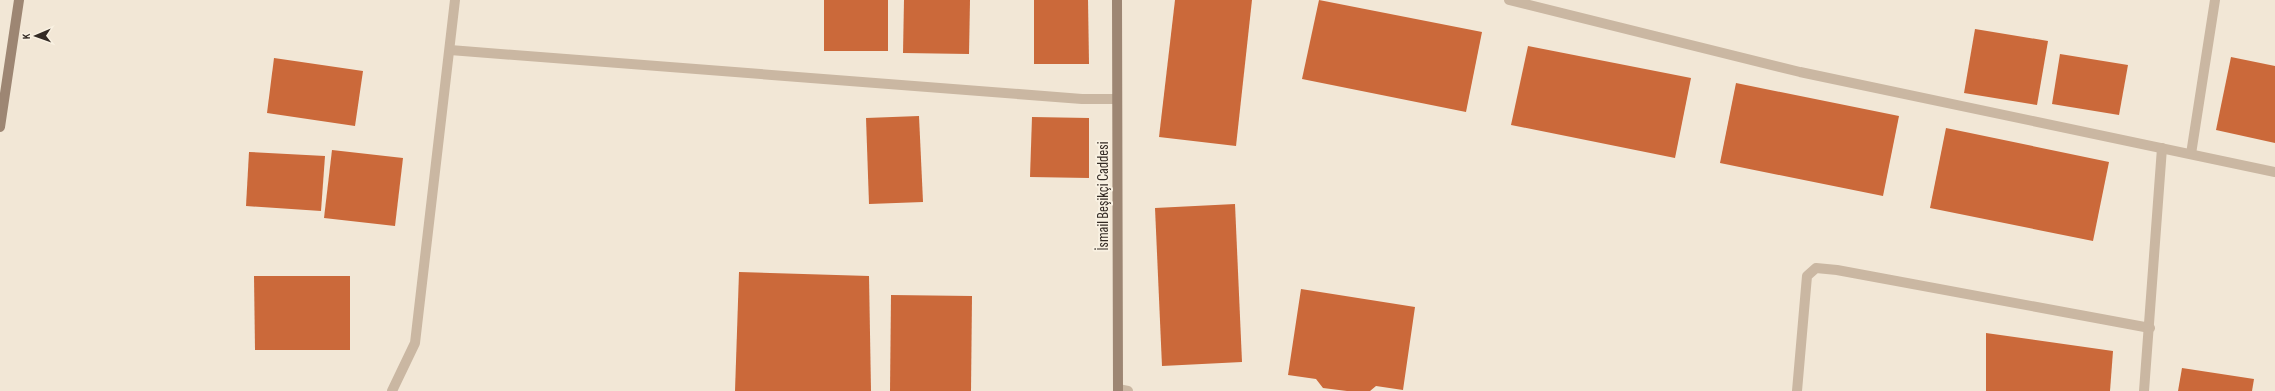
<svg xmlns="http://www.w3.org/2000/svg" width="2275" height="391" font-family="'Sofia Sans Condensed',sans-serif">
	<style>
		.building { fill: #cb693a }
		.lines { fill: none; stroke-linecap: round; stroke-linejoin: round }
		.lane { stroke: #cab7a2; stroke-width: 10 }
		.street { stroke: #cab7a2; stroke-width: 10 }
		.secondary { stroke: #9d8673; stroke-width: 10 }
		.labels { text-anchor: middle; stroke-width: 4; stroke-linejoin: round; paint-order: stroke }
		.street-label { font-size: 15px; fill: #342b25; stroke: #f9f1e2 }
	</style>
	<rect width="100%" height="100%" fill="#f2e7d6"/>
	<!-- building -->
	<g class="building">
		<rect x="824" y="0" width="64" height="51"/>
		<polygon points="904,0 970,0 969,54 903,53"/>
		<polygon points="1034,0 1088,0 1089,64 1034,64"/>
		<polygon points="1175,0 1252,0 1236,146 1159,137"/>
		<polygon points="1319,0 1482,32 1466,112 1302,79"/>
		<polygon points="1975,29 2048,41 2037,105 1964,93"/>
		<polygon points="1528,46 1691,78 1675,158 1511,125"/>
		<polygon points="2060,54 2128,65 2119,115 2052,104"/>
		<polygon points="2231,57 2275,66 2275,143 2216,130"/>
		<polygon points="274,58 363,71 355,126 267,113"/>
		<polygon points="1736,83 1899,116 1883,196 1720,163"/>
		<polygon points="919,116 923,202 869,204 866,118"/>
		<polygon points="1032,117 1089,118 1089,178 1030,177"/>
		<polygon points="1946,128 2109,162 2093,241 1930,208"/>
		<polygon points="332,150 403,158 395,226 324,218"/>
		<polygon points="249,152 325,156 321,211 246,206"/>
		<polygon points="1235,204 1242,362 1162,366 1155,208"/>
		<polygon points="739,272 869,276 871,391 735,391"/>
		<polygon points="254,276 350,276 350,350 255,350"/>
		<polygon points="1301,289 1415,307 1403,390 1376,386 1370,391 1347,391 1323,388 1316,379 1288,375"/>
		<polygon points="891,295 972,296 971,391 890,391"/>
		<polygon points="1986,333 2113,351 2110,391 1986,391"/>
		<polygon points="2182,368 2254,379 2252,391 2178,391"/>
	</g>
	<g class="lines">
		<!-- lane -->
		<polyline class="lane" points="2191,154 2215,0"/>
		<!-- street -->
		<g class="street">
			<polyline points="1509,0 1800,72 2275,172"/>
			<polyline points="450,50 1082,99 1117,99"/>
			<polyline points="1118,389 1128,391"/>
			<polyline points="392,391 415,343 455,0"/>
			<polyline points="1797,391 1807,276 1816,268 1837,270 2150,328"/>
			<polyline points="2144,391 2162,148"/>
		</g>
		<!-- secondary -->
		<g class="secondary">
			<polyline points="1117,0 1118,391"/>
			<polyline points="0,127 19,0"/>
		</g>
	</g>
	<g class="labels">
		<!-- street labels -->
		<g class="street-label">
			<text transform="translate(1103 196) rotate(-90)" y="5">İsmail Beşikçi Caddesi</text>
		</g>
	</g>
	<!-- north arrow -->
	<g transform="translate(36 36) rotate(268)" stroke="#f9f1e2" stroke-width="3" paint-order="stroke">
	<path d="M0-3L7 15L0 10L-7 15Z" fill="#342b25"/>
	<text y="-6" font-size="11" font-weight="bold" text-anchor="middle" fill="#342b25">K</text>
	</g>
</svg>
